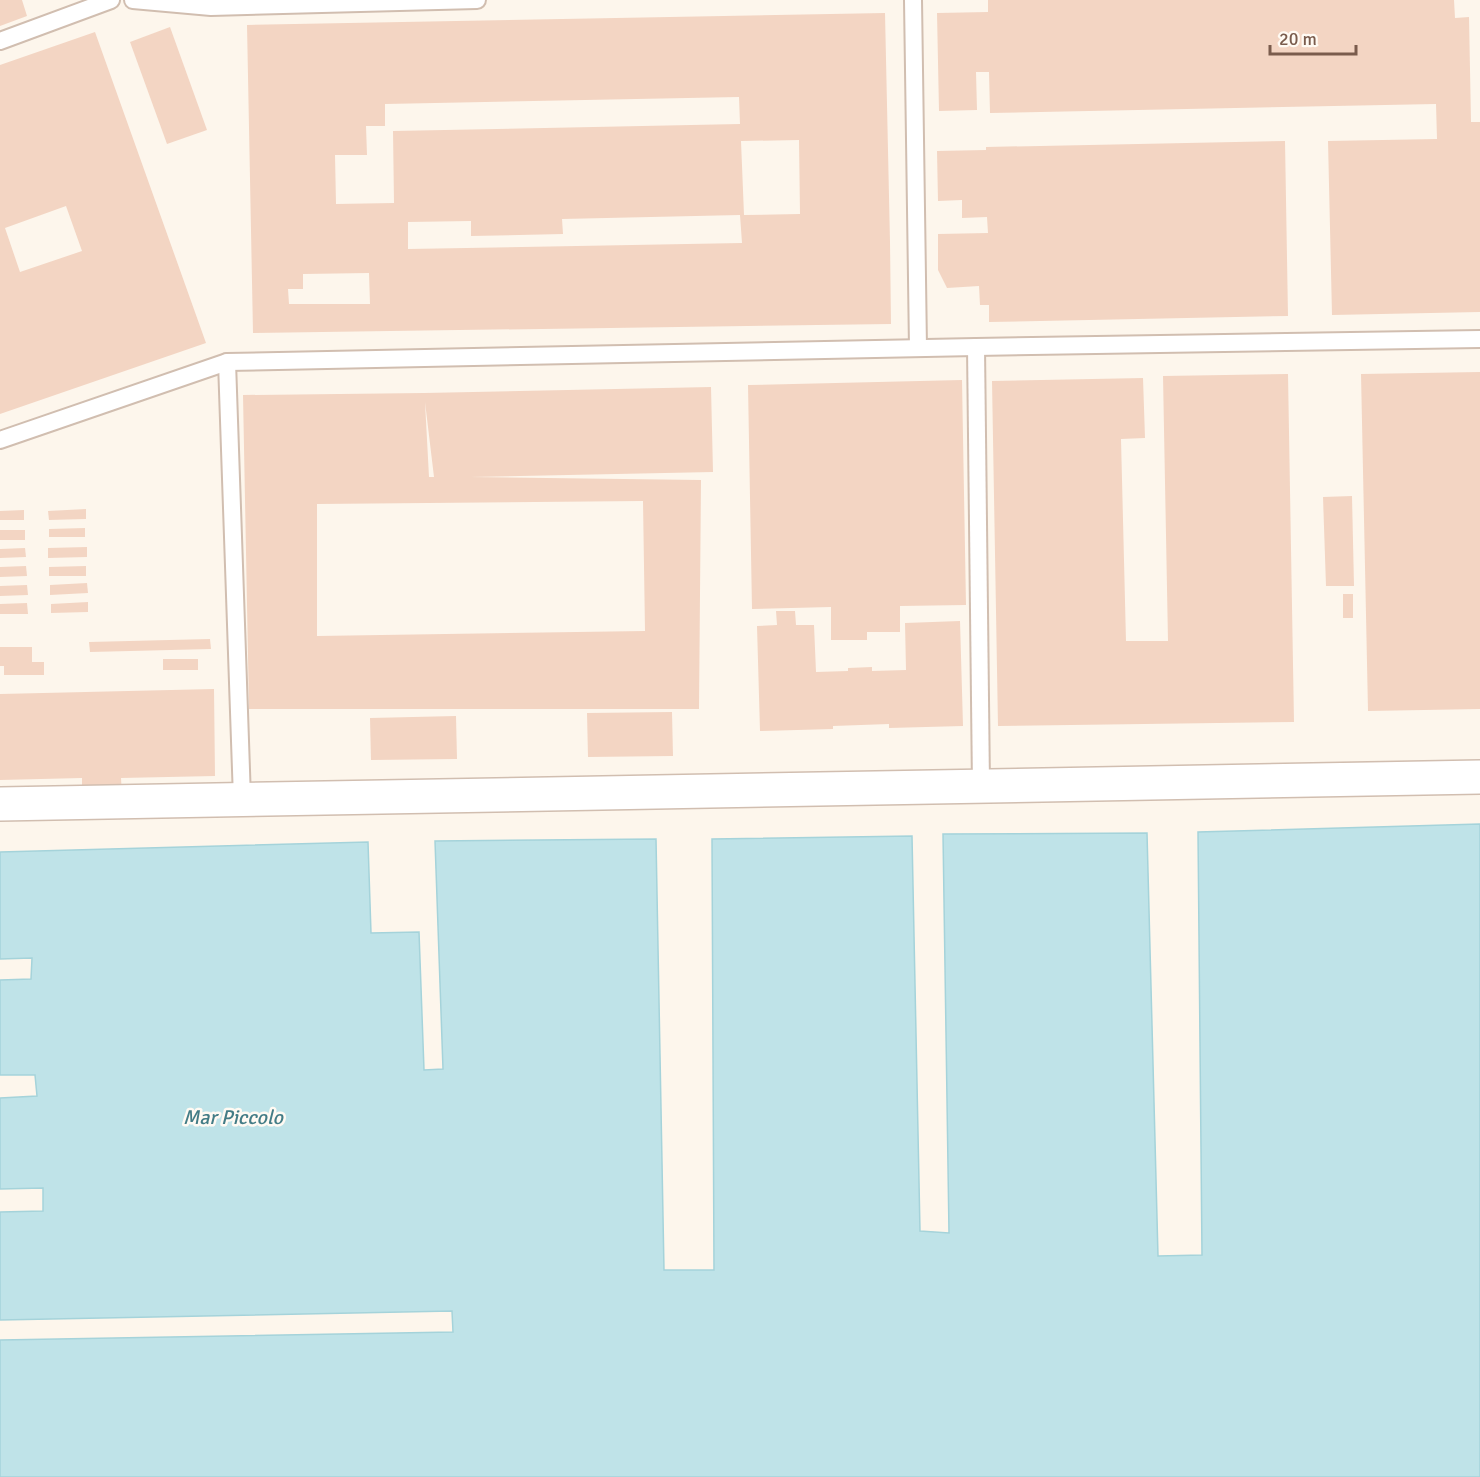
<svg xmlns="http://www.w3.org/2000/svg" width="1480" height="1477" font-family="Signika,sans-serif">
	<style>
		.water { fill: #bfe3e8; stroke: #a5d3da; stroke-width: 1.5 }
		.building { fill: #f3d5c3; fill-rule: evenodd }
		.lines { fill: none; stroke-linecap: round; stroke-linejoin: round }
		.service-casing { stroke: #d1beb0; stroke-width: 20 }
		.minor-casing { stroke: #d1beb0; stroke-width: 36 }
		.service { stroke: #fff; stroke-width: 16 }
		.minor { stroke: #fff; stroke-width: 33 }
		.labels { text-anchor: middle; stroke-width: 5; stroke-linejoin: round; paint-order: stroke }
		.water-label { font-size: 20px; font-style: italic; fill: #437c86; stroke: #fffaf3 }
	</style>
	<rect width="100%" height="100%" fill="#fdf6ec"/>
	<!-- water -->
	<polygon class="water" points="1480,824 1480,1477 0,1477 0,1340 453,1332 452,1311 0,1320 0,1212 43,1211 43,1188 0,1189 0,1098 37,1096 35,1075 0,1075 0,980 31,979 32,958 0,959 0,852 368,842 371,933 419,932 424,1070 443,1069 435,841 656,839 664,1270 714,1270 712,839 912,836 920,1231 949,1233 943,834 1147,833 1158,1256 1202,1255 1198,832"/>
	<!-- building -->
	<g class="building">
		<polygon points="0,0 22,0 27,16 0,26"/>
		<polygon points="988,0 1454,0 1455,18 1469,17 1471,122 1480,122 1480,312 1332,315 1328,141 1437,139 1436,104 990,113 989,72 976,72 977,110 939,111 937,13 988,12"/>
		<path d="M885 13 890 242 876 243 890 242 891 324 253 333 247 25ZM739 97 740 124 393 131 394 203 336 204 335 155H367L366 126H385V104ZM799 140 800 214 744 215 741 141ZM740 215 742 243 408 249V222L471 221V236L563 234 562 219ZM369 273 370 304H289L288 289H303V274Z"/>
		<polygon points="170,27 207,130 167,144 130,42"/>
		<path d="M95 32 206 343 0 414V65ZM66 206 82 251 20 272 5 228Z"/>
		<polygon points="1285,141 1288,316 989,322 989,305 980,305 979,286 947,288 938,270 938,234 988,233 987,217 962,218 962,200 938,201 937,151 986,150 986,147"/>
		<polygon points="1480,372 1480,709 1368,711 1361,374"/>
		<polygon points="1288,374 1294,722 998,726 992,381 1143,378 1145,438 1121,439 1126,641 1168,641 1163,376"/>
		<polygon points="962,380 966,605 900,606 900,632 867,632 867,640 831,640 831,607 752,609 748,385"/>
		<path d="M711 387 713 472 470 477 701 480 699 709H249L243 395 424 393ZM425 402 434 477H429ZM643 501 645 631 317 636V504Z"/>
		<polygon points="1352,496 1354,586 1326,586 1323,497"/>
		<polygon points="86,509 86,519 49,520 48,511"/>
		<polygon points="24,510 24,520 0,520 0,511"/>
		<polygon points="85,528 85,537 49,537 49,529"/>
		<rect x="0" y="530" width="25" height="10"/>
		<polygon points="87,547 87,557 48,558 48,548"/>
		<polygon points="25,548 26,557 0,558 0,549"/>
		<polygon points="26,566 27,576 0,577 0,567"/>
		<polygon points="86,566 86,576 49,576 49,567"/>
		<polygon points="87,583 88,593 50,595 50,585"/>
		<polygon points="27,585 28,595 0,596 0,586"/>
		<rect x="1343" y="594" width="10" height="24"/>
		<polygon points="88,602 88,612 51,613 51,604"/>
		<polygon points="27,603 28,614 0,614 0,604"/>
		<polygon points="776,611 795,611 796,625 814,625 816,672 848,671 848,668 872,667 872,671 906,670 905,623 960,621 963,726 889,728 889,724 833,726 833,729 760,731 757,626 777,625"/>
		<polygon points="210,639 211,649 90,652 89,642"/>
		<polygon points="0,647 32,647 32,662 44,662 44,675 4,675 4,666 0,666"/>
		<rect x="163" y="659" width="35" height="11"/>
		<polygon points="214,689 215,776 121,778 122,795 82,796 82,778 0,780 0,694"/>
		<polygon points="672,712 673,756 588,757 587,713"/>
		<polygon points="456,716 457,759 371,760 370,718"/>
	</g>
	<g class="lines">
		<defs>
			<g id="service">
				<polyline points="133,0 211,7 477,0"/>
				<polyline points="913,0 918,348"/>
				<polyline points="0,41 111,0"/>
				<polyline points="976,347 981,786"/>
				<polyline points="227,362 242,799"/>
				<polyline points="0,440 227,362 976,347 1480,339"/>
			</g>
			<polyline id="minor" points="0,804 1480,777"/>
		</defs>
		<!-- service casing -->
		<use href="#service" class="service-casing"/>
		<!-- minor casing -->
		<use href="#minor" class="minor-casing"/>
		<!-- service -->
		<use href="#service" class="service"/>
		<!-- minor -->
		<use href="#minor" class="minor"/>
	</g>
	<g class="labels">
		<!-- water labels -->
		<g class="water-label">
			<text x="233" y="1124">Mar Piccolo</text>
		</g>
	</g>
	<!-- scale -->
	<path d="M1270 45v9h86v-9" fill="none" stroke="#7a5c4d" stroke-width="3"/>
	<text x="1279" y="45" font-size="18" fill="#7a5c4d" stroke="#fffaf3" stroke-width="4.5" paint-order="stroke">20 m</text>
</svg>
